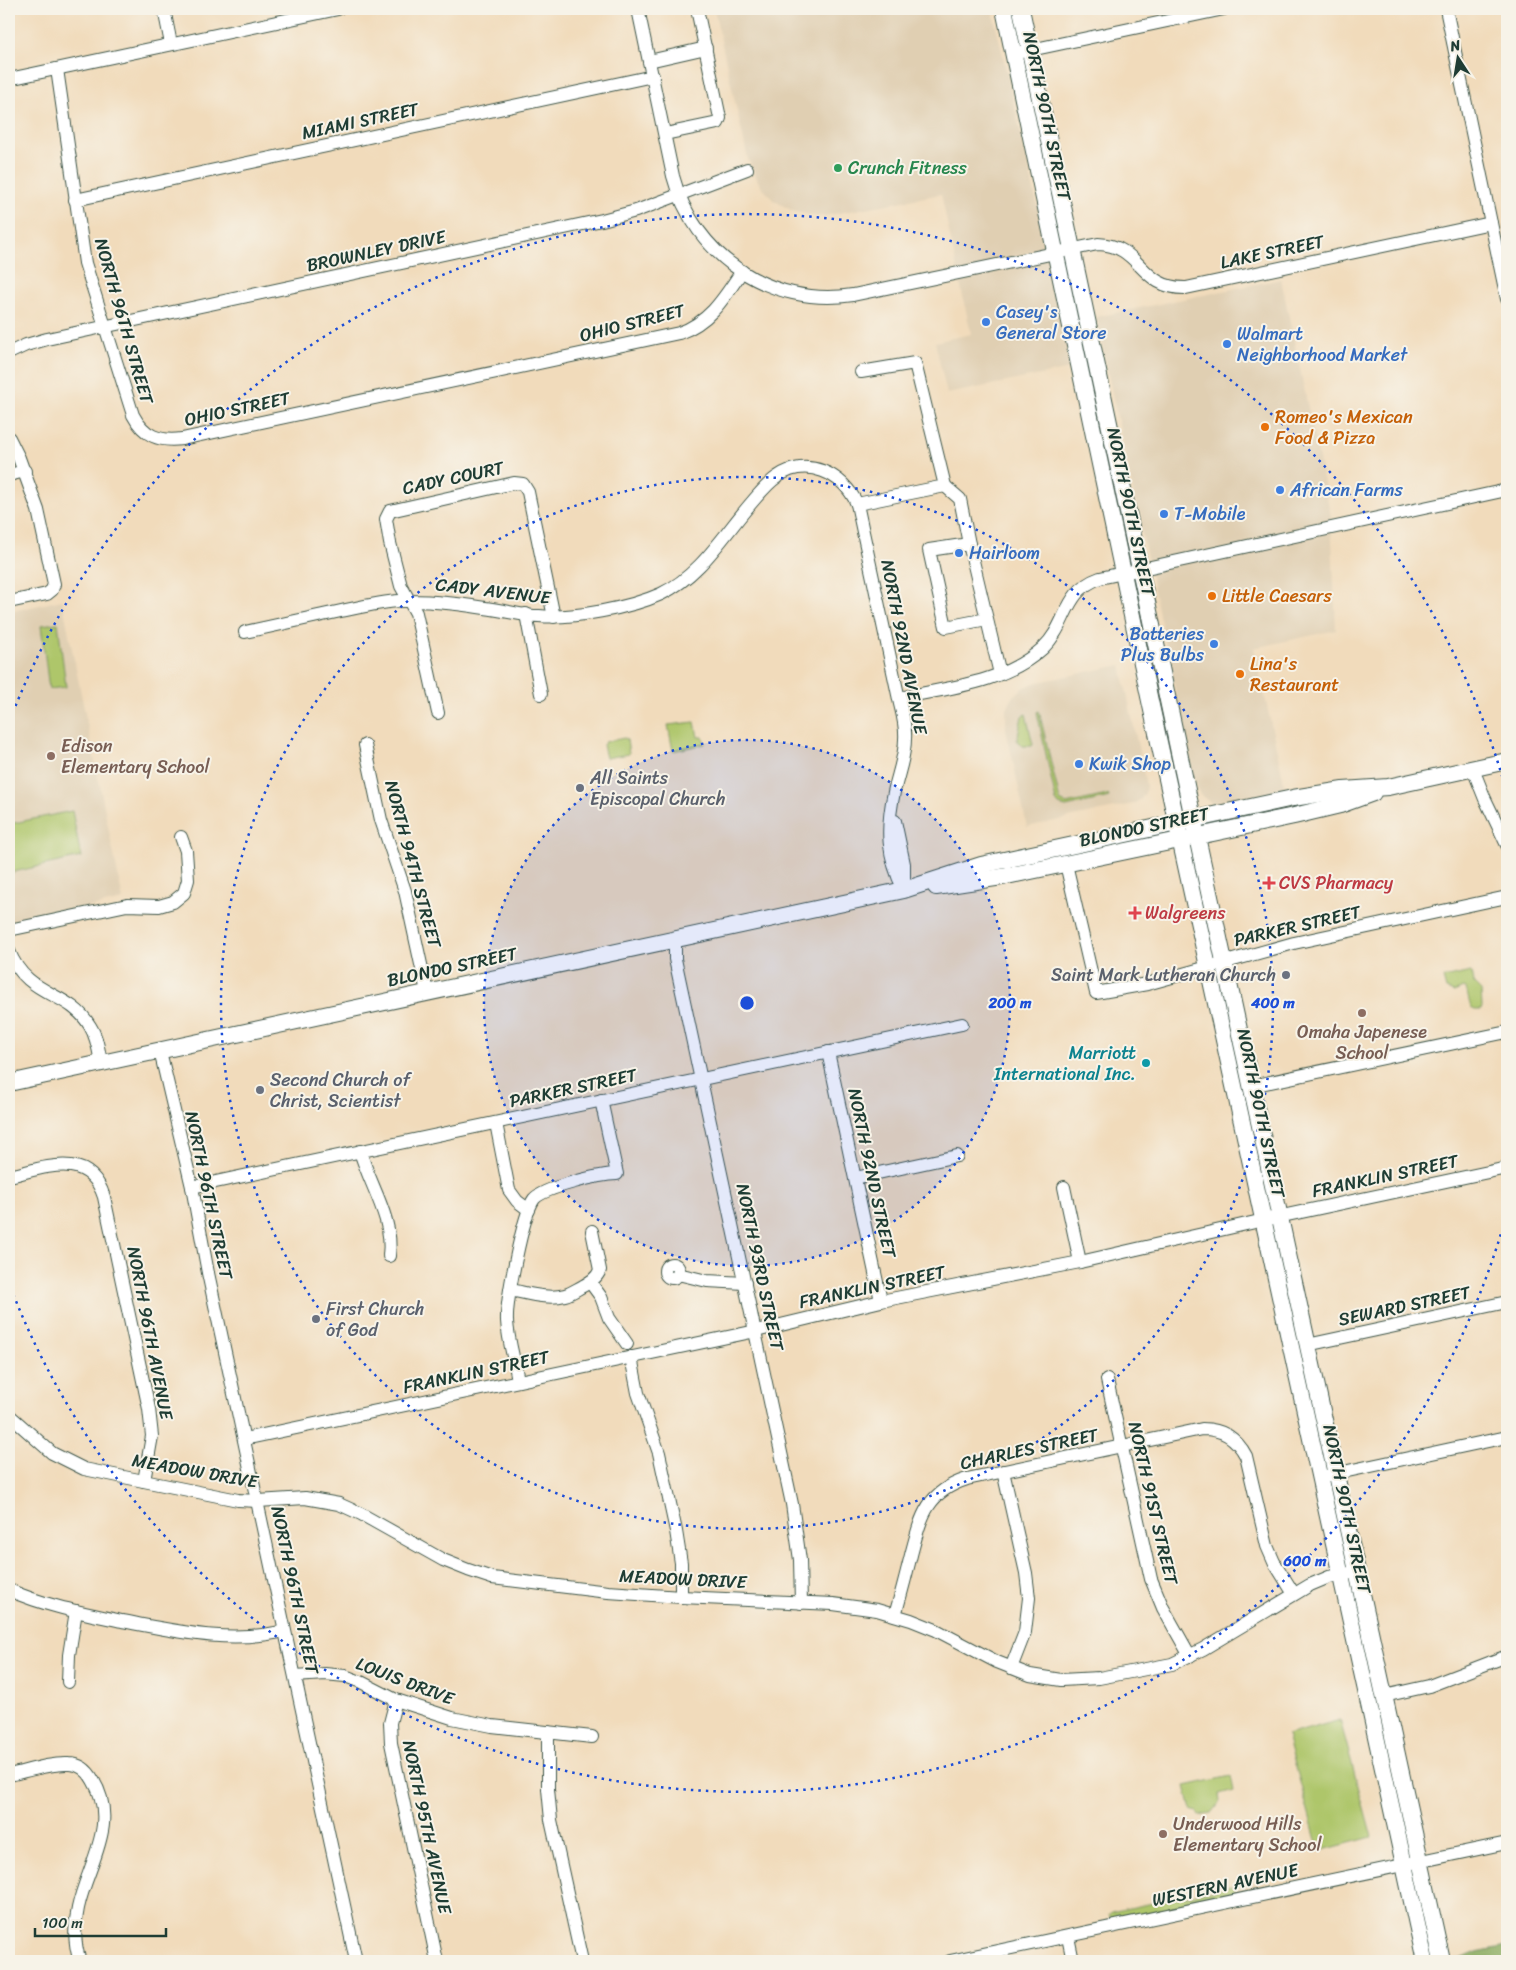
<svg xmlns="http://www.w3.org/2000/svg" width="1516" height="1970" font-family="Sriracha,sans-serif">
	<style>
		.built { fill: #e0cfb2 }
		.green { fill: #aec66b; stroke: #668250 }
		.forest { fill: #8aab5f; stroke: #54744a }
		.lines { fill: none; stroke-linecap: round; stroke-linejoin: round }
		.minor-casing { stroke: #3e5548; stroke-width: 14 }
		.major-casing { stroke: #3e5548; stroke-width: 18 }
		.minor { stroke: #fff; stroke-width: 12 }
		.major { stroke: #fff; stroke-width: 16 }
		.ring { fill: none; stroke: #1d4ed8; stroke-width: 2.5; stroke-dasharray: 2.5 5 }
		.leisure-dot { fill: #2e9e5b; stroke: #f7f3e8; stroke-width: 2 }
		.shop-dot { fill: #3f7fe0; stroke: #f7f3e8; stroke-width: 2 }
		.food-dot { fill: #e8710a; stroke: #f7f3e8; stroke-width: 2 }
		.education-dot { fill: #8d6e63; stroke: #f7f3e8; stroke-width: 2 }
		.worship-dot { fill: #6b7280; stroke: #f7f3e8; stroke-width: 2 }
		.health-dot { fill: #e0444e; stroke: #f7f3e8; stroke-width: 2 }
		.culture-dot { fill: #0f9aa8; stroke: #f7f3e8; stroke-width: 2 }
		.labels { text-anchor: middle; stroke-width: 4; stroke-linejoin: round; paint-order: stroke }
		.street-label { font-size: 18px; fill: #1f3d34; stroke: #f7f3e8 }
		.leisure-label { font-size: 18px; fill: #27864d; stroke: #f7f3e8; text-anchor: start }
		.shop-label { font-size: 18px; fill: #366cbe; stroke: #f7f3e8; text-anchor: start }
		.food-label { font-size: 18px; fill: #c56008; stroke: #f7f3e8; text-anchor: start }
		.education-label { font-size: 18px; fill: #785e54; stroke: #f7f3e8; text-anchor: start }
		.worship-label { font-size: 18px; fill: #5b616d; stroke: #f7f3e8; text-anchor: start }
		.health-label { font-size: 18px; fill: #be3a42; stroke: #f7f3e8; text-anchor: start }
		.culture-label { font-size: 18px; fill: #0d838f; stroke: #f7f3e8; text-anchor: end }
		.centre { fill: #1d4ed8; stroke: #f7f3e8; stroke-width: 2.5 }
		.ring-label { font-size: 15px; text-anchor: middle; font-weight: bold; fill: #1d4ed8; stroke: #f7f3e8; stroke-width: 4; stroke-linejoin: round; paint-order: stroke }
	</style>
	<rect width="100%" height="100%" fill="#f7f3e8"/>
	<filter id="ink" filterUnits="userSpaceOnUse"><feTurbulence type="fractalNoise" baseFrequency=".02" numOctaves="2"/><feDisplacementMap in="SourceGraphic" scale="10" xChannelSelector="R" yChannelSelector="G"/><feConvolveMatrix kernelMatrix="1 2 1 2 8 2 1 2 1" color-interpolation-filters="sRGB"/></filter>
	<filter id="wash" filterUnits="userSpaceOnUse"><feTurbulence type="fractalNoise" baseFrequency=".0096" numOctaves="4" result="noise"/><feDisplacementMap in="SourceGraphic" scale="20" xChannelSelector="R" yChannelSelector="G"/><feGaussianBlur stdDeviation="1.12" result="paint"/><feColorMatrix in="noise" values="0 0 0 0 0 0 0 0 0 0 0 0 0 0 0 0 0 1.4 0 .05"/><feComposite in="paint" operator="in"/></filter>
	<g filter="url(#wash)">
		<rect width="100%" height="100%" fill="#f1dbbb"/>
		<!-- built -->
		<g class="built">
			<polygon points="714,9 992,9 1075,368 947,394 935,342 971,334 941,194 818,217 793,211 773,200 759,183 748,159"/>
			<polygon points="1281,279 1331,516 1336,630 1254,648 1286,791 1216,806 1200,795 1193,775 1096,317"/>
			<polygon points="62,600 123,900 9,925 9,612"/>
			<polygon points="1121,665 1146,785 1145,793 1141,799 1133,804 1027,827 1006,729 1006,710 1012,698 1023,688 1034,683"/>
		</g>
		<!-- green -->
		<g class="green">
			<polygon points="58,623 66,687 49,689 41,625"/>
			<polygon points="1039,711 1060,801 1066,804 1108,795 1109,797 1066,807 1059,805 1056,801 1037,712"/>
			<polygon points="1026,714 1033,745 1032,746 1023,746 1017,741 1022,716"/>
			<polygon points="695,722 698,737 703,737 705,744 673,751 668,725"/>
			<polygon points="624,738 627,740 629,754 606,758 603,745 605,742"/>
			<polygon points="72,811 81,857 9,873 9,824"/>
			<polygon points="1471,972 1473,983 1481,991 1482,1007 1481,1010 1475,1010 1471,1008 1466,989 1463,988 1454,992 1446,989 1443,978"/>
			<polygon points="1340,1720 1372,1837 1319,1851 1287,1735"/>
			<polygon points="1231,1776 1234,1791 1219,1795 1220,1802 1210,1814 1199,1816 1197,1812 1191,1810 1185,1786"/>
			<polygon points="1232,1886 1236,1890 1232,1895 1117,1920 1112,1919 1109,1915 1111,1912"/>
		</g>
		<!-- forest -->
		<polygon class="forest" points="1507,1946 1507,1961 1455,1961 1476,1952"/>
	</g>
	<g filter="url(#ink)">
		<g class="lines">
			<defs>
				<g id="minor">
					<polyline points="164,9 171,44"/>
					<path d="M638 9 673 176C694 256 771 308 853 295L1098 244C1142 245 1139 289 1186 288L1491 223"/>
					<polyline points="1446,9 1507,299"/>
					<polyline points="1021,52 1224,9"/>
					<polyline points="649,61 706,48"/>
					<path d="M57 69 85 263 133 415C144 436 159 442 182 439L679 333C710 322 724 298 742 271"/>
					<polyline points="9,79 338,9"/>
					<polyline points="665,134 718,123 720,118 697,9"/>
					<polyline points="75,200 653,76"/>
					<polyline points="9,353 26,345 47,339 602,220 636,211 747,169"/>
					<polyline points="9,438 19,458 38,510 54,584 52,590 47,594 9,602"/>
					<polyline points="9,475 25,471"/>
					<polyline points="945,486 960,499 969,544 1000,674"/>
					<polyline points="857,504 945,486 915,363 861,372"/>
					<polyline points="969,544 929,550 946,627 987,619"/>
					<polyline points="526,614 541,694"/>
					<path d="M245 632C277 625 309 618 341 611 360 607 381 602 400 601 433 600 466 605 498 610 512 612 525 616 539 616 572 619 630 608 661 594 701 575 724 534 753 501 760 493 768 483 777 477 806 456 843 473 857 504L900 704C903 716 906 727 905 739 905 757 898 774 894 792 886 829 887 856 904 890"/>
					<path d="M899 698C948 688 1005 683 1043 648 1068 625 1063 591 1100 578L1507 490"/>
					<polyline points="438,713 416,613 401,586 390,543 386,519 390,511 514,483 523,484 528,492 554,617"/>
					<polyline points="365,745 381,820 405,891 427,992"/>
					<polyline points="1473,769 1485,799 1507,845"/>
					<polyline points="895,821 904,864 904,885"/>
					<polyline points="1066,864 1096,993 1147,984 1294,943 1507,897"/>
					<polyline points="9,930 127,905 159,906 173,902 184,893 188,880 186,851 181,837"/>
					<polyline points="675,940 675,959 792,1504 800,1560 801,1603"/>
					<path d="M9 951C27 998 69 990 90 1026 97 1037 99 1051 101 1063"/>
					<polyline points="160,1051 192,1187 208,1273 356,1961"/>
					<polyline points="828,1052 881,1301"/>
					<polyline points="1251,1086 1507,1032"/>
					<polyline points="496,1123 509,1190 517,1201 529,1210"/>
					<path d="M360 1151C370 1186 394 1219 389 1256"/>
					<path d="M9 1176C45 1168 89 1149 104 1197L149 1409 152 1436 144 1481"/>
					<polyline points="855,1178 957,1156"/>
					<polyline points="192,1187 962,1024"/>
					<polyline points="1064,1187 1080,1262"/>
					<circle cx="672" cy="1271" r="7"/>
					<polyline points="678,1274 707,1281 745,1283"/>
					<polyline points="590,1282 601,1297 609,1318 627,1344"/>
					<path d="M510 1290C527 1293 548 1300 565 1295 572 1293 577 1289 583 1286 590 1282 597 1278 600 1270L592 1231"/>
					<polyline points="1307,1345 1507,1302"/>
					<polyline points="631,1357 638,1393 659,1453 676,1531 681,1563 681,1597"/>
					<polyline points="1107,1380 1151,1579 1163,1608 1190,1656"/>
					<path d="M518 1381C515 1361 508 1341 507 1321 506 1301 523 1214 534 1199 543 1188 601 1174 617 1174L601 1100"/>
					<polyline points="9,1415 52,1453 84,1469 238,1500 258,1501 305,1498 339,1504 361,1514 443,1560 468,1570 492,1578 608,1592 681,1597 833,1604 877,1610 911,1620 936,1630 997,1662 1030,1675 1061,1680 1099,1678 1172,1664 1203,1649 1310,1585 1329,1577 1350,1573"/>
					<polyline points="244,1439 756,1331 881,1301 1080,1262 1264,1220 1507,1168"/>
					<polyline points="1003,1471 1026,1573 1029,1598 1025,1632 1011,1668"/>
					<polyline points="1329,1475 1507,1437"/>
					<path d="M9 1590C45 1606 84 1613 122 1621 176 1631 229 1644 284 1631"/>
					<path d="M895 1615C901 1595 906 1575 911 1555 921 1517 926 1492 967 1479L1202 1429C1222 1429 1236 1437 1246 1456L1267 1546 1274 1562 1294 1594"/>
					<polyline points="295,1676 325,1674 345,1676 361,1682 396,1700 452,1718 492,1726 592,1737"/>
					<polyline points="68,1682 69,1655 76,1611"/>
					<polyline points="1384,1696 1429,1686 1507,1656"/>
					<polyline points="396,1700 390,1723 391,1743 437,1961"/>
					<polyline points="548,1732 548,1789 551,1820 582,1961"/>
					<path d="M9 1775C27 1771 51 1763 69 1764 80 1764 88 1771 93 1780 120 1824 87 1865 78 1908 74 1926 74 1944 80 1961"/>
					<polyline points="1068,1937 1073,1961"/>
					<polyline points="950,1961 1507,1843"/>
				</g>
				<g id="major">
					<polyline points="1004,9 1150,701 1425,1961"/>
					<polyline points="1021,9 1197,837 1442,1961"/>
					<polyline points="936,887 1002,877 1294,816 1340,805 1373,793"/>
					<polyline points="9,1083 904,890 981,865 1293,798 1343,790 1388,787 1507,761"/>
				</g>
			</defs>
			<!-- minor casing -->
			<use href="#minor" class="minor-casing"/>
			<!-- major casing -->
			<use href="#major" class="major-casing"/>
			<!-- minor -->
			<use href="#minor" class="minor"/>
			<!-- major -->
			<use href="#major" class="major"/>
		</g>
	</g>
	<!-- distance rings -->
	<circle cx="747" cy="1003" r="263" fill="#1d4ed8" fill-opacity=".12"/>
	<g class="ring">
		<circle cx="747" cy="1003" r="263"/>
		<circle cx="747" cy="1003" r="526"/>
		<path d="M1505 1220A789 789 0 0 1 10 1286M10 720A789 789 0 0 1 1505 786"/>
	</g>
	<!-- markers -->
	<circle class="leisure-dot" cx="838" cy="168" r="5"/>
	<g class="shop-dot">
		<circle cx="986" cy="322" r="5"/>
		<circle cx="1227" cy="344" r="5"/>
		<circle cx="1280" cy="490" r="5"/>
		<circle cx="1164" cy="514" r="5"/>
		<circle cx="959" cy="553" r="5"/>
		<circle cx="1214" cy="644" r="5"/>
		<circle cx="1079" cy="764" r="5"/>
	</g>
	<g class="food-dot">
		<circle cx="1265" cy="427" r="5"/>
		<circle cx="1212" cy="596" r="5"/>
		<circle cx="1240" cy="674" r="5"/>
	</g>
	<g class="education-dot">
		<circle cx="51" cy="756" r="5"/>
		<circle cx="1362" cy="1013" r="5"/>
		<circle cx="1163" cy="1834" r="5"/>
	</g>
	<g class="worship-dot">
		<circle cx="580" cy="788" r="5"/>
		<circle cx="1286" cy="975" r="5"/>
		<circle cx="260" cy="1090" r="5"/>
		<circle cx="316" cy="1319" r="5"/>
	</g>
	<g class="health-dot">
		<path d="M1266.5 875.5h5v5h5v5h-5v5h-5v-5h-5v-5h5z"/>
		<path d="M1132.5 905.5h5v5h5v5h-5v5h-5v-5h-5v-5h5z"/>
	</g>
	<circle class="culture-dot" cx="1146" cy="1063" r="5"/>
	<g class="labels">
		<!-- street labels -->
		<g class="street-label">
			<text transform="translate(1047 116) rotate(78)" y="6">NORTH 90TH STREET</text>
			<text transform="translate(360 121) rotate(-12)" y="6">MIAMI STREET</text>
			<text transform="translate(376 251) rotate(-12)" y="6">BROWNLEY DRIVE</text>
			<text transform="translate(1272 252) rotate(-12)" y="6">LAKE STREET</text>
			<text transform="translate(124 321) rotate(74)" y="6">NORTH 96TH STREET</text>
			<text transform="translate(632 323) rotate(-14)" y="6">OHIO STREET</text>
			<text transform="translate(237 409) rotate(-12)" y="6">OHIO STREET</text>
			<text transform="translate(453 478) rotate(-12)" y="6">CADY COURT</text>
			<text transform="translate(1131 512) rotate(78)" y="6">NORTH 90TH STREET</text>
			<text transform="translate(493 591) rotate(7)" y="6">CADY AVENUE</text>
			<text transform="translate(904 647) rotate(79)" y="6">NORTH 92ND AVENUE</text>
			<text transform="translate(1144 827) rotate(-12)" y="6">BLONDO STREET</text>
			<text transform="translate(413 864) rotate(75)" y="6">NORTH 94TH STREET</text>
			<text transform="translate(1297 926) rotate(-13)" y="6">PARKER STREET</text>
			<text transform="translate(452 967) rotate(-12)" y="6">BLONDO STREET</text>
			<text transform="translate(573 1088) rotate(-12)" y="6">PARKER STREET</text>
			<text transform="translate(1261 1113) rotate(78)" y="6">NORTH 90TH STREET</text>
			<text transform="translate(872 1173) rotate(78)" y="6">NORTH 92ND STREET</text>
			<text transform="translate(1385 1176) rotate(-12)" y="6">FRANKLIN STREET</text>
			<text transform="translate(209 1195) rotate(78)" y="6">NORTH 96TH STREET</text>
			<text transform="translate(760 1267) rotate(78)" y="6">NORTH 93RD STREET</text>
			<text transform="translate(872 1287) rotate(-12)" y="6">FRANKLIN STREET</text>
			<text transform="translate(1404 1306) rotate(-12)" y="6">SEWARD STREET</text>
			<text transform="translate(150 1333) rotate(79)" y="6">NORTH 96TH AVENUE</text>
			<text transform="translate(476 1372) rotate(-12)" y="6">FRANKLIN STREET</text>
			<text transform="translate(1029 1449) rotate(-12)" y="6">CHARLES STREET</text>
			<text transform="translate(195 1471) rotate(10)" y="6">MEADOW DRIVE</text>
			<text transform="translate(1153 1503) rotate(77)" y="6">NORTH 91ST STREET</text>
			<text transform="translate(1347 1509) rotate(78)" y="6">NORTH 90TH STREET</text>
			<text transform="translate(683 1579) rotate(3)" y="6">MEADOW DRIVE</text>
			<text transform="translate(295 1590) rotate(78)" y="6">NORTH 96TH STREET</text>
			<text transform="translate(405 1681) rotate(21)" y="6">LOUIS DRIVE</text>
			<text transform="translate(427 1827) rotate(78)" y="6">NORTH 95TH AVENUE</text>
			<text transform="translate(1225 1885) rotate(-12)" y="6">WESTERN AVENUE</text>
		</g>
		<!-- leisure labels -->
		<g class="leisure-label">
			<text x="848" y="174">Crunch Fitness</text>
		</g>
		<!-- shop labels -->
		<g class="shop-label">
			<text x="996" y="318">Casey's<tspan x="996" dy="21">General Store</tspan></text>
			<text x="1237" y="340">Walmart<tspan x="1237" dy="21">Neighborhood Market</tspan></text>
			<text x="1290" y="496">African Farms</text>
			<text x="1174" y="520">T-Mobile</text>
			<text x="969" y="559">Hairloom</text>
			<text x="1204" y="640" text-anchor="end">Batteries<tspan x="1204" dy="21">Plus Bulbs</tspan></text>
			<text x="1089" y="770">Kwik Shop</text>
		</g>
		<!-- food labels -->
		<g class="food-label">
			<text x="1275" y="423">Romeo's Mexican<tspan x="1275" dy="21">Food &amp; Pizza</tspan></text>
			<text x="1222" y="602">Little Caesars</text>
			<text x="1250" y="670">Lina's<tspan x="1250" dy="21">Restaurant</tspan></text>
		</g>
		<!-- education labels -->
		<g class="education-label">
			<text x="61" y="752">Edison<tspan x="61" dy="21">Elementary School</tspan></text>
			<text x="1362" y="1038" text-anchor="middle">Omaha Japenese<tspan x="1362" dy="21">School</tspan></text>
			<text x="1173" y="1830">Underwood Hills<tspan x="1173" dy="21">Elementary School</tspan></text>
		</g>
		<!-- worship labels -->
		<g class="worship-label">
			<text x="590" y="784">All Saints<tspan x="590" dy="21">Episcopal Church</tspan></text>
			<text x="1276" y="981" text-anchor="end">Saint Mark Lutheran Church</text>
			<text x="270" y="1086">Second Church of<tspan x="270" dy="21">Christ, Scientist</tspan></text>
			<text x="326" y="1315">First Church<tspan x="326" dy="21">of God</tspan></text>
		</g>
		<!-- health labels -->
		<g class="health-label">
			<text x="1279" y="889">CVS Pharmacy</text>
			<text x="1145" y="919">Walgreens</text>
		</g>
		<!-- culture labels -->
		<g class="culture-label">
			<text x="1136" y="1059">Marriott<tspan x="1136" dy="21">International Inc.</tspan></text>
		</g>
	</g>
	<circle cx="747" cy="1003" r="8" class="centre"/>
	<g class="ring-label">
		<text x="1010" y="1008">200 m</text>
		<text x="1273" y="1008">400 m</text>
		<text x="1305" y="1566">600 m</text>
	</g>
	<!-- margin -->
	<rect width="1516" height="1970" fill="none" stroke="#f7f3e8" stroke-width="30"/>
	<!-- north arrow -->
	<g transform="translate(1458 58) rotate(348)" stroke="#f7f3e8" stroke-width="4" paint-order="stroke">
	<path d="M0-4L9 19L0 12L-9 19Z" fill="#1f3d34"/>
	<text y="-8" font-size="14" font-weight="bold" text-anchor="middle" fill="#1f3d34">N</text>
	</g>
	<!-- scale -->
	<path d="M35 1928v8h131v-8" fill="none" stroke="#1f3d34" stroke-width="2.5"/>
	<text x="42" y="1928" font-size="15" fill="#1f3d34" stroke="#f7f3e8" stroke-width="4" paint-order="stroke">100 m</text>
</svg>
